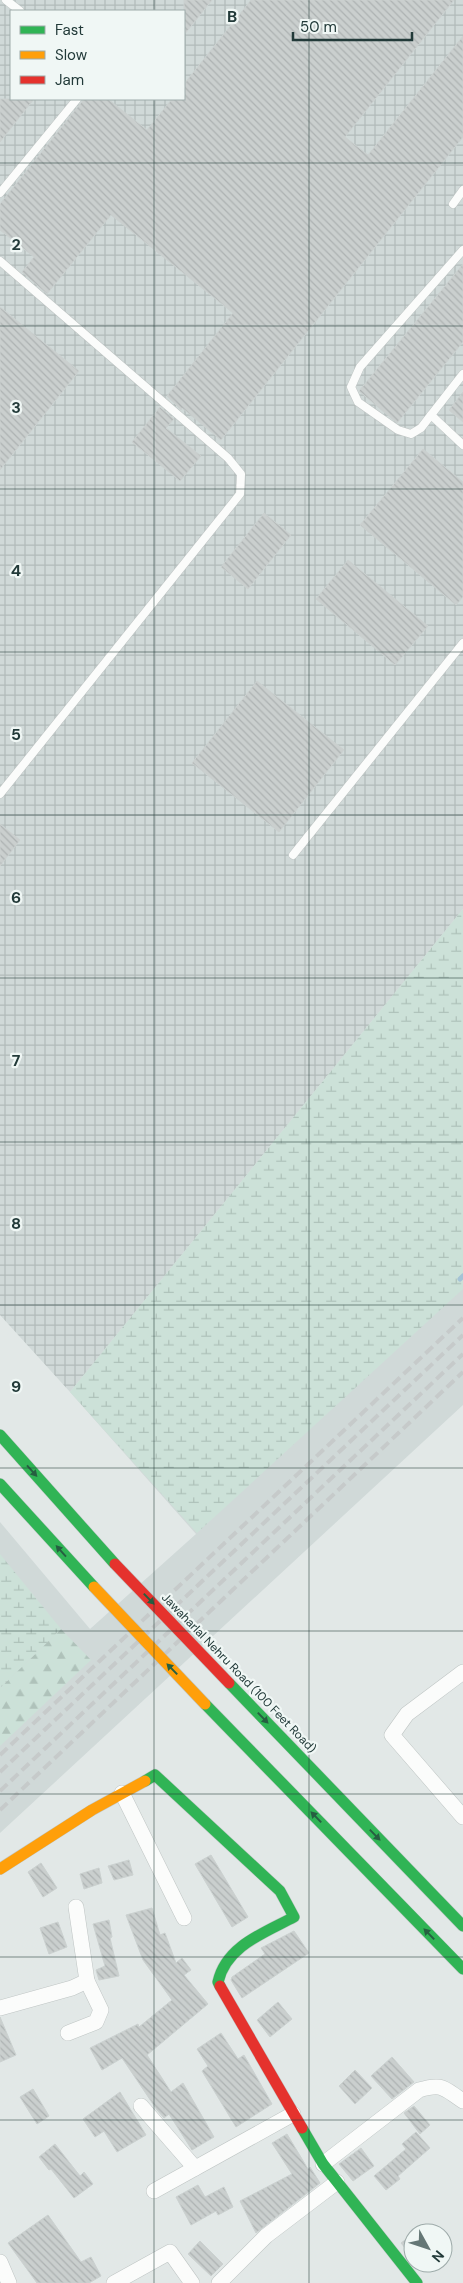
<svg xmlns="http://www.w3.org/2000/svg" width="463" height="2283" font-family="'DM Sans',sans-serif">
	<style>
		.built { fill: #d0d9d8 }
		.industrial { fill: url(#industrial-grid); fill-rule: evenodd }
		.forest { fill: url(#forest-firs) }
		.wetland { fill: url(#wetland-marsh) }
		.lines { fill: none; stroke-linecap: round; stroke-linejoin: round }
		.stream { stroke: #a4c3d6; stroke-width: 5 }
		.building { fill: url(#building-back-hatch); stroke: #cbd1d0 }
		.lane-casing { stroke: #bfc5c4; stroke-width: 9 }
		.street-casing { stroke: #bfc5c4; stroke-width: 16 }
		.fast-casing { stroke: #bfc6c5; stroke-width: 12 }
		.slow-casing { stroke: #bfc6c5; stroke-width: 12 }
		.jam-casing { stroke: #bfc6c5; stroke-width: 12 }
		.lane { stroke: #fbfcfb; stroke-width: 8 }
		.street { stroke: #fbfcfb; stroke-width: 15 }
		.fast { stroke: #30b455; stroke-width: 11 }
		.slow { stroke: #ff9f0a; stroke-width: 11 }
		.jam { stroke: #e5322d; stroke-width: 11 }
		.rail { stroke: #c6caca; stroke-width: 4; stroke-dasharray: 10 5; stroke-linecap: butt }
		.slow-bridge-casing { stroke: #bcc4c3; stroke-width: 12; stroke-linecap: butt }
		.jam-bridge-casing { stroke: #bcc4c3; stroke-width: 12; stroke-linecap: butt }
		.slow-bridge { stroke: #ff9f0a; stroke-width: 11 }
		.jam-bridge { stroke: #e5322d; stroke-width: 11 }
		.oneway { fill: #265f41 }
		.grid { fill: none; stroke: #223a39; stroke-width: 1; stroke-opacity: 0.55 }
		.labels { text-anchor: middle; stroke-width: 4.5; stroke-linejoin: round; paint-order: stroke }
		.street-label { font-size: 12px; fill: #223a39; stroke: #f0f7f5 }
		.grid-label { font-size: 16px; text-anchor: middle; font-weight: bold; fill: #223a39; stroke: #f0f7f5; stroke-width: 4.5; stroke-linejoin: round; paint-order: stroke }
	</style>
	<defs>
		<pattern id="industrial-grid" width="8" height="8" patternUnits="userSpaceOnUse" patternTransform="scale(1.25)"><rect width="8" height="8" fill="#d0d9d8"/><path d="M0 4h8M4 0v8" fill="none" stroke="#b2bbba"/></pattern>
		<pattern id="forest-firs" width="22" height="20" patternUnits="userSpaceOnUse" patternTransform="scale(1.25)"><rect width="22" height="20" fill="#cce1d8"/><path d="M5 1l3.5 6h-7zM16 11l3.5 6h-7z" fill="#afc2ba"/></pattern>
		<pattern id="wetland-marsh" width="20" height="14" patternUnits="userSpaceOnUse" patternTransform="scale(1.25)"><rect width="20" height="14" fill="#cce1d8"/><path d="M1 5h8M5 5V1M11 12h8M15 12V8" fill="none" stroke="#afc2ba"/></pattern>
		<pattern id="building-back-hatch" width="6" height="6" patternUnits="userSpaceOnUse" patternTransform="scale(1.25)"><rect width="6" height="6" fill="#cacfce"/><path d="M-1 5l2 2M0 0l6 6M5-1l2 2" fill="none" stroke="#adb2b2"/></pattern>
	</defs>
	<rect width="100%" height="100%" fill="#e2e8e7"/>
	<!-- built -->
	<polygon class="built" points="463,909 463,1405 0,1833 0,1522 90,1629 196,1534 70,1392"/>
	<!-- industrial -->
	<path class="industrial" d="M0 0H463V909L70 1392 0 1315ZM11 11H184V99H11Z"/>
	<!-- forest -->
	<polygon class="forest" points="61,1629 91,1660 0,1746 0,1688"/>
	<!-- wetland -->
	<g class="wetland">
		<polygon points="463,909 463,1289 197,1533 70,1392"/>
		<polygon points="0,1554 61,1629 0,1688"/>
	</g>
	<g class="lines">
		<!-- stream -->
		<polyline class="stream" points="460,1279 463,1276"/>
	</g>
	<!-- building -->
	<g class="building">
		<polygon points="184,0 212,0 184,35"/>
		<polygon points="251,0 454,0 345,137 368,155 463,36 463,137 221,440 182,408 181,410 167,396 233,313 111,215 47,294 22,272 34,257 0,230 0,204 84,99 108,99 147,130 172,99 184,99 184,84"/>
		<polygon points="0,99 34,99 0,142"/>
		<polygon points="463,264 463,342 397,423 359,391"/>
		<polygon points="0,307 79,371 0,470"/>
		<polygon points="463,392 463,422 449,410"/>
		<polygon points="160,407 174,419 166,428 201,456 180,481 132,442"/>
		<polygon points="423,449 463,482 463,597 456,605 360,525"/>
		<polygon points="264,513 291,535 248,589 221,567"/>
		<polygon points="348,560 428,626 395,665 316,599"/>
		<polygon points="257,681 344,750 279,832 192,763"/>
		<polygon points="0,824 20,840 0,866"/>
		<polygon points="211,1855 248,1917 232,1927 195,1864"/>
		<polygon points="129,1860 133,1875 114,1880 108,1866"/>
		<polygon points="41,1863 57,1888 43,1897 28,1872"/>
		<polygon points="99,1868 102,1883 84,1889 80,1874"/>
		<polygon points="152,1908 160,1935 165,1933 176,1963 182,1958 191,1970 184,1975 208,2004 147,2055 171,2092 183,2083 214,2137 192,2150 169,2114 164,2118 157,2110 122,2058 102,2070 90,2048 138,2024 139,2027 172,2000 143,1960 126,1915"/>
		<polygon points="109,1920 112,1937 110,1938 119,1976 99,1980 96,1970 105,1966 93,1924"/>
		<polygon points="58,1922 67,1947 49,1954 40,1928"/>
		<polygon points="294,1931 309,1953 242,1998 231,1980 232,1977 265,1954 261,1948"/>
		<polygon points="278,2002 292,2019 270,2037 257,2020"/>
		<polygon points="0,2017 16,2055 0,2062"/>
		<polygon points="221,2033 238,2059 244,2055 272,2104 236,2127 202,2071 208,2066 197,2049"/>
		<polygon points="392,2057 414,2082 392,2099 371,2076"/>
		<polygon points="355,2070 372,2088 355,2104 339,2086"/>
		<polygon points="33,2089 49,2116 37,2124 20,2097"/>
		<polygon points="120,2092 146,2135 117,2152 104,2131 95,2137 83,2119"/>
		<polygon points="414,2106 430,2125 420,2134 404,2113"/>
		<polygon points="416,2132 430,2148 398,2176 400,2179 386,2190 374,2176 406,2149 402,2144"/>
		<polygon points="287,2134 308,2169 310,2167 320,2183 256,2233 240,2201 292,2174 272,2143"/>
		<polygon points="55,2144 80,2176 84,2172 93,2184 74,2198 51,2169 49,2170 39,2157"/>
		<polygon points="361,2148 374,2166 353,2181 339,2164"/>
		<polygon points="198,2185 205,2197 224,2187 233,2207 218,2215 216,2211 191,2225 176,2197"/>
		<polygon points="48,2215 81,2262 91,2257 101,2276 89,2283 37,2283 8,2243"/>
		<polygon points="413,2234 413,2254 411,2255 401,2243"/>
		<polygon points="200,2241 223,2264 211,2276 188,2254"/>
	</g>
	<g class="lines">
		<defs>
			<g id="lane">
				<polyline points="6,0 20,11"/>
				<polyline points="0,193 77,99"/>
				<polyline points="453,204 463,190"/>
				<polyline points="0,261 228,458 241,474 240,494 0,794"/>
				<polyline points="463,374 431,415 463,445"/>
				<polyline points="431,415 421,428 411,434 398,430 358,402 351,387 360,367 463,250"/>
				<polyline points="293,855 463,643"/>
			</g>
			<g id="street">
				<polyline points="463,1672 407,1714 392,1735 463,1817"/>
				<polyline points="122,1793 184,1918"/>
				<polyline points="0,2008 72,1988 87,1981 76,1907"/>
				<polyline points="68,2033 96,2022 101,2010 87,1981"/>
				<polyline points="141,2106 195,2168"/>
				<path d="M323 2164 419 2090C443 2083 443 2088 463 2101"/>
				<polyline points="154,2191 293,2114"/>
				<polyline points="0,2262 9,2283"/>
				<polyline points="114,2283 170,2252 192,2283"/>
				<polyline points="219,2283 266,2236 337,2182"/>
			</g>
			<g id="fast">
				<polyline points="0,1435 115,1564"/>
				<polyline points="0,1484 94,1587"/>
				<polyline points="229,1683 463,1926"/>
				<polyline points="205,1704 463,1969"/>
				<path d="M145 1781 155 1775 280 1891 294 1917C264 1933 226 1946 218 1982L220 1986"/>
				<polyline points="302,2128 323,2164 417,2283"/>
			</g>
			<polyline id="slow" points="0,1869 92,1810 145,1781"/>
			<polyline id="jam" points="220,1986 302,2128"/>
		</defs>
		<!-- lane casing -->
		<use href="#lane" class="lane-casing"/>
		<!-- street casing -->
		<use href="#street" class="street-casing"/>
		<!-- fast casing -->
		<use href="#fast" class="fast-casing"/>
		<!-- slow casing -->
		<use href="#slow" class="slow-casing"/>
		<!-- jam casing -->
		<use href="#jam" class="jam-casing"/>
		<!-- lane -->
		<use href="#lane" class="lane"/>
		<!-- street -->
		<use href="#street" class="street"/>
		<!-- fast -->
		<use href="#fast" class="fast"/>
		<!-- slow -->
		<use href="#slow" class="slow"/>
		<!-- jam -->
		<use href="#jam" class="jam"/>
		<!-- rail -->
		<g class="rail">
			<polyline points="0,1755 463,1318"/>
			<polyline points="0,1772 463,1335"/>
			<polyline points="0,1791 463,1354"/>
			<polyline points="0,1810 463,1372"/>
		</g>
		<defs>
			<polyline id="slow-bridge" points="94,1587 205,1704"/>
			<polyline id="jam-bridge" points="115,1564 229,1683"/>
		</defs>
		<!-- slow-bridge casing -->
		<use href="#slow-bridge" class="slow-bridge-casing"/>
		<!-- jam-bridge casing -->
		<use href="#jam-bridge" class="jam-bridge-casing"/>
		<!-- slow-bridge -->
		<use href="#slow-bridge" class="slow-bridge"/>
		<!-- jam-bridge -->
		<use href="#jam-bridge" class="jam-bridge"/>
	</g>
	<!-- one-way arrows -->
	<defs><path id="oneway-solid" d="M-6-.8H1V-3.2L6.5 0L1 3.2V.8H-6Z" transform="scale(1.25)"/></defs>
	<g class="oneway">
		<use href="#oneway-solid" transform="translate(32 1471) rotate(48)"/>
		<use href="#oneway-solid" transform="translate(61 1551) rotate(-132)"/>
		<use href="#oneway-solid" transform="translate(149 1599) rotate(46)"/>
		<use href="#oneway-solid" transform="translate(172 1669) rotate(-134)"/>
		<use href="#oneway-solid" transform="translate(263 1718) rotate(46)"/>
		<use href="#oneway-solid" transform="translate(316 1817) rotate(-134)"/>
		<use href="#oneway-solid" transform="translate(375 1835) rotate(46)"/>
		<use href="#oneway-solid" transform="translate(429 1934) rotate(-134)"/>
	</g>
	<!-- grid -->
	<path class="grid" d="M154 0V11M309 0V2283M154 99V2283M0 163H463M0 326H463M0 489H463M0 652H463M0 815H463M0 978H463M0 1142H463M0 1305H463M0 1468H463M0 1631H463M0 1794H463M0 1957H463M0 2120H463"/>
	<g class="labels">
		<!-- street labels -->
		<g class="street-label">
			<text transform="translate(239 1673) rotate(46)" y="4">Jawaharlal Nehru Road (100 Feet Road)</text>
		</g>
	</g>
	<g class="grid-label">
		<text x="232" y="22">B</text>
		<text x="16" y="250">2</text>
		<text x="16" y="413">3</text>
		<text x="16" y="576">4</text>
		<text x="16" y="740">5</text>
		<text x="16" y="903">6</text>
		<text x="16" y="1066">7</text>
		<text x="16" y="1229">8</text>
		<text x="16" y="1392">9</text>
	</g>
	<!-- legend -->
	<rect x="10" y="10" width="175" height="90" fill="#f0f7f5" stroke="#9eabaa"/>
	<rect x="20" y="26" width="25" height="8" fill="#30b455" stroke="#9eabaa"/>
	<text x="55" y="35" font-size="15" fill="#223a39">Fast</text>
	<rect x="20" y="51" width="25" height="8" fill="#ff9f0a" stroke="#9eabaa"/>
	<text x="55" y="60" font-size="15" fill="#223a39">Slow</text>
	<rect x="20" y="76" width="25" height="8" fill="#e5322d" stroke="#9eabaa"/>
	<text x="55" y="85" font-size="15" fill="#223a39">Jam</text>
	<!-- north arrow -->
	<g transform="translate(428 2248) rotate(130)"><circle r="24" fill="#f0f7f5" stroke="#9eabaa"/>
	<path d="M0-4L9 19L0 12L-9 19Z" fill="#657776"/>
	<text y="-8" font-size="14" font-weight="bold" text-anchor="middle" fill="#223a39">N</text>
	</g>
	<!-- scale -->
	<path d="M293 32v8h119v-8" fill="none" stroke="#223a39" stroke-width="2.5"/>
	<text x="300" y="32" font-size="15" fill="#223a39" stroke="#f0f7f5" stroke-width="4" paint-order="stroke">50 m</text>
</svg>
